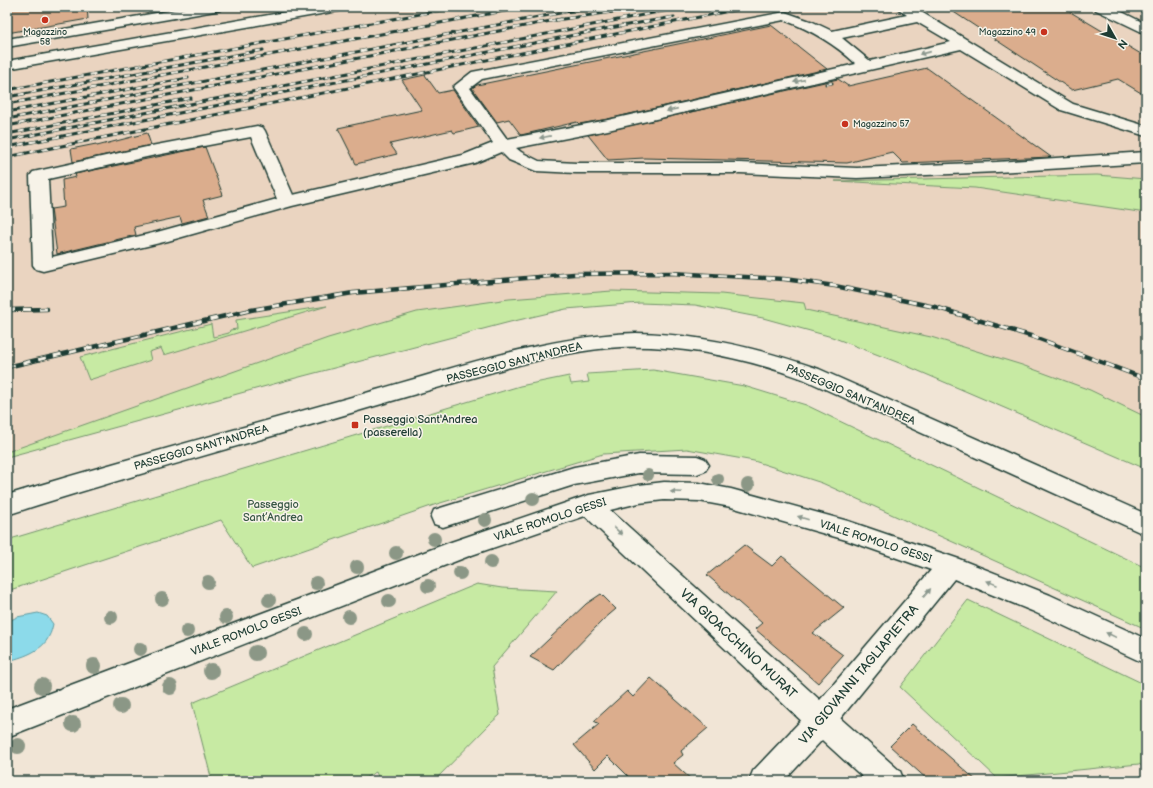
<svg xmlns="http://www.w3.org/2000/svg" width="1153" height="788" font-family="'Balsamiq Sans',sans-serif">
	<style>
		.built { fill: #ead4c0 }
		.green { fill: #c7eaa3; stroke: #73946c }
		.water { fill: #8cdaea; stroke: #609ba1 }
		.building { fill: #dbad8d; stroke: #1f3d34 }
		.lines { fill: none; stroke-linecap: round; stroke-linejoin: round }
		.minor-casing { stroke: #1f3d34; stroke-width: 3 }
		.major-casing { stroke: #1f3d34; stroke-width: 3 }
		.minor { fill: #f7f3e8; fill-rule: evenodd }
		.major { fill: #f7f3e8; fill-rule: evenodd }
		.rail-far1-casing { stroke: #1f3d34; stroke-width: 3 }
		.rail-casing { stroke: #1f3d34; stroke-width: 4.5 }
		.rail-far1 { stroke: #f7f3e8; stroke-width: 2; stroke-dasharray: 6; stroke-linecap: butt }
		.rail { stroke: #f7f3e8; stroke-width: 3; stroke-dasharray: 8; stroke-linecap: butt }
		.tree { fill: #8b9786 }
		.oneway { fill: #8b988e }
		.poi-dot { fill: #c8321e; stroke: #f7f3e8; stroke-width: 1.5 }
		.labels { text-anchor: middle; stroke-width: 3; stroke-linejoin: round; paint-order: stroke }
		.far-poi-label { font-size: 9px; fill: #1f3d34; stroke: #f7f3e8 }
		.street-label { font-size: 11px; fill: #1f3d34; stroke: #f7f3e8 }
		.poi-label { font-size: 11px; fill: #1f3d34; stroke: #f7f3e8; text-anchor: start }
		.park-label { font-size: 11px; fill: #385745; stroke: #f7f3e8 }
		.near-street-label { font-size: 13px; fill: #1f3d34; stroke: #f7f3e8 }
	</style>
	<rect width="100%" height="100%" fill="#f1e5d6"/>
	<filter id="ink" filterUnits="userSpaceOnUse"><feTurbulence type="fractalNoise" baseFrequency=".025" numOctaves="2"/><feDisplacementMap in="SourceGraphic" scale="8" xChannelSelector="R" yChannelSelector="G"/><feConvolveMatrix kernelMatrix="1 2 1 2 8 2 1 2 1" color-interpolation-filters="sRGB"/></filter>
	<g filter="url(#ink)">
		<!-- built -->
		<polygon class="built" points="7,7 1146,7 1146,469 907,366 832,337 763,318 695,305 640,303 566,309 510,322 292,379 7,457"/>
		<!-- green -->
		<g class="green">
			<polygon points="1097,175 1146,179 1146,213 975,188 835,181"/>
			<polygon points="612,291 721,294 804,303 806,310 931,337 1022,365 1090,390 1146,417 1146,469 907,366 832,337 763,318 695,305 640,303 566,309 510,322 292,379 7,457 7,452 328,338 417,312 509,299"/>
			<polygon points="327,306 164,355 161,348 149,352 151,360 89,380 80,357 211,324 213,337 229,333 230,330 237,329 236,320"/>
			<polygon points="653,370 744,386 806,405 1146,568 1146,629 822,483 754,461 687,449 603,454 437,504 252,568 221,520 7,591 7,540 520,386 569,376 571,384 589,382 587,374"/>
			<polygon points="477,584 502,588 557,591 492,667 500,715 491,723 434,781 380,781 376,772 359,781 212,781 192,703"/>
			<polygon points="968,600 1146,685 1146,769 1139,764 997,778 900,687"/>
		</g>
		<!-- water -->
		<path class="water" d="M38 613 47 616 53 624C52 628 51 633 49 636 43 651 21 658 7 661V622L17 617Z"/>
		<!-- building -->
		<g class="building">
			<polygon points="7,7 87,7 88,19 7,33"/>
			<polygon points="946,7 1062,7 1146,57 1146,96 1118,79 1072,90"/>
			<polygon points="771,25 827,69 608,119 579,124 577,122 521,135 509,119 497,122 472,88 477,85"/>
			<polygon points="927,68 1051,157 903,163 892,152 847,163 644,158 608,160 588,135 838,79 848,86"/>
			<polygon points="425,75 438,93 453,90 479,127 454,133 452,130 390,144 397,154 356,164 338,128 422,110 402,80"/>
			<polygon points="147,133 151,145 73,162 71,149 96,144 97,146"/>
			<polygon points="205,147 223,195 203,200 209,216 182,223 180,217 134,227 136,235 57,254 51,209 64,207 62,180 76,177 75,174"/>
			<polygon points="744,545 772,566 782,556 844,608 813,633 843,655 818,683 755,629 762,623 707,575"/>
			<polygon points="601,594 616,609 603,620 554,670 530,657 586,604"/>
			<polygon points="651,678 708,728 681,751 683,755 673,763 693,781 633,781 608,756 595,769 574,745 599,724 594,721 627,691 633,697"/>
			<polygon points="912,724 977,781 929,781 890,746"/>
		</g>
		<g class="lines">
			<defs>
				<g id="minor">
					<polygon points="191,7 222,7 220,10 215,11 7,47 7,39"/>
					<polygon points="314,7 345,7 343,10 338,11 7,69 7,61"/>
					<path d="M896 7H913L1073 104 1146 126V136L1061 110 961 49 608 130 516 148 521 152 539 161 576 163H740L857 168 997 162 1146 152V163L997 172 857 178 740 173H576L536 171 509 160 501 152 475 163 292 206 168 241 43 271 36 269 33 265 30 176 33 172 151 146 257 126 263 128 265 131 293 195 463 155 493 143 453 87 472 72 785 12 813 22 832 31 907 15ZM784 20C811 30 835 44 856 64L608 120 507 139 470 88 482 79ZM917 22 951 42 870 61 842 38ZM251 137 277 199 157 232 52 257 48 179 151 156Z"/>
					<polygon points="1094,7 1112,7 1146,24 1146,34 1096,10"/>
					<polygon points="639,455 697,456 705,459 709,465 705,471 697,474 639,473 574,485 443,527 434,524 431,517 434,510 574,467"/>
					<path d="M664 482 699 483 731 489 848 521 959 559 1050 595 1146 639V664L1032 611 954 579 831 730 821 733 811 730 585 516 469 556 7 737V709L451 542 589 495 639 485ZM664 500 699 501 731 507 846 540 931 570 820 700 610 510 639 503Z"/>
				</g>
				<g id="major">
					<path d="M636 333C699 334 759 348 819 369L1146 514V535L803 379C745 358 684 345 621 347 584 349 547 358 511 367 463 380 416 394 368 408 248 444 127 476 7 515V495C124 459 242 428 359 395 449 370 543 336 636 333Z"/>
					<polygon points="821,707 831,710 900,771 904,781 867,781 822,740 784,781 749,781 753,771 811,710"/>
				</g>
			</defs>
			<!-- minor casing -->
			<use href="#minor" class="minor-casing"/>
			<!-- major casing -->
			<use href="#major" class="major-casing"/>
			<!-- minor -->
			<use href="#minor" class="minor"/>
			<!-- major -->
			<use href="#major" class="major"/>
			<defs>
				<g id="rail-far1">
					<polyline points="556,20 648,7"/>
					<polyline points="826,84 832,83"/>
					<polyline points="7,90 458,7"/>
					<polyline points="7,97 263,50"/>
					<polyline points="7,104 525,7"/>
					<polyline points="7,112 188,78"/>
					<polyline points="7,119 591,7"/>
					<polyline points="7,126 561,19"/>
					<polyline points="7,134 191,98"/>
					<polyline points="7,140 684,7"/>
					<polyline points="7,147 610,28 674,17"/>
					<polyline points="7,157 749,7"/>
				</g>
				<g id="rail">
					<polyline points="7,310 47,309"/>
					<polyline points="7,367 251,310 353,293 574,274 671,273 784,279 835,286 935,307 1034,337 1146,379"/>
				</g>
			</defs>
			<!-- rail-far1 casing -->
			<use href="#rail-far1" class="rail-far1-casing"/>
			<!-- rail casing -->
			<use href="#rail" class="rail-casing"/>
			<!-- rail-far1 -->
			<use href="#rail-far1" class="rail-far1"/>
			<!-- rail -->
			<use href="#rail" class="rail"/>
		</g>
		<!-- trees -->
		<g class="tree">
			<circle cx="648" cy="475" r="6"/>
			<circle cx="718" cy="479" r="6"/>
			<circle cx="748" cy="485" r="7"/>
			<circle cx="533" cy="499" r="7"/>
			<circle cx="485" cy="520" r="7"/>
			<circle cx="434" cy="539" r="7"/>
			<circle cx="396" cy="553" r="7"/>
			<circle cx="491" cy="562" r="7"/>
			<circle cx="357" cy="567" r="7"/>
			<circle cx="460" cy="573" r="7"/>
			<circle cx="208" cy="582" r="7"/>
			<circle cx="316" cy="583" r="7"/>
			<circle cx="428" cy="586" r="7"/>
			<circle cx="162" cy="599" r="7"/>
			<circle cx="269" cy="600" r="7"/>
			<circle cx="389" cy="601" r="7"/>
			<circle cx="111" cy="617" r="7"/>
			<circle cx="226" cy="617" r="7"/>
			<circle cx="349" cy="617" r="7"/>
			<circle cx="187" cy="631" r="7"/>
			<circle cx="306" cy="634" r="7"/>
			<circle cx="140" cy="649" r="7"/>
			<circle cx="256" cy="653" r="8"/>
			<circle cx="94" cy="666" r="8"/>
			<circle cx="211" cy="671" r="8"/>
			<circle cx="42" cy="686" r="8"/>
			<circle cx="170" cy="687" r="8"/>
			<circle cx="121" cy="706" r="8"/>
			<circle cx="73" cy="724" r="8"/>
			<circle cx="18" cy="746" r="8"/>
		</g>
		<!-- one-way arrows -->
		<defs><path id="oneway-solid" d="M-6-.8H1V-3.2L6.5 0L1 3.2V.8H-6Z"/></defs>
		<g class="oneway">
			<use href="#oneway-solid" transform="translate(925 53) rotate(167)"/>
			<use href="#oneway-solid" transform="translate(799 81) rotate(167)"/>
			<use href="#oneway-solid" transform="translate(672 110) rotate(167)"/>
			<use href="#oneway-solid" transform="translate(545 137) rotate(169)"/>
			<use href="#oneway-solid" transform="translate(676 492) rotate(-178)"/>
			<use href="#oneway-solid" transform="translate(803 518) rotate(-163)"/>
			<use href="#oneway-solid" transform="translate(618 531) rotate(43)"/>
			<use href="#oneway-solid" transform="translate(992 583) rotate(-158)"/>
			<use href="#oneway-solid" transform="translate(927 593) rotate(-50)"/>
			<use href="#oneway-solid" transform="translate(1111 635) rotate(-154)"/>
		</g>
	</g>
	<!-- markers -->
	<g class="poi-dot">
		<circle cx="45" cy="20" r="4"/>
		<circle cx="1044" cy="32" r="4"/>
		<circle cx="845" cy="124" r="4"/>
		<rect x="351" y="421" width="8" height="8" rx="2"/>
	</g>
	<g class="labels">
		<!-- far-poi labels -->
		<g class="far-poi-label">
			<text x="45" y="35">Magazzino<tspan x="45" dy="10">58</tspan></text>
			<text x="1036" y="35" text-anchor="end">Magazzino 49</text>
			<text x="853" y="127" text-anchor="start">Magazzino 57</text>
		</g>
		<!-- street labels -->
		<g class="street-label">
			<text transform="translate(514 362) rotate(-14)" y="4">PASSEGGIO SANT'ANDREA</text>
			<text transform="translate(851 394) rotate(23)" y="4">PASSEGGIO SANT'ANDREA</text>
			<text transform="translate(201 447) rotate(-16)" y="4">PASSEGGIO SANT'ANDREA</text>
			<text transform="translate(550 519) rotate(-18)" y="4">VIALE ROMOLO GESSI</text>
			<text transform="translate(876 541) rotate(18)" y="4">VIALE ROMOLO GESSI</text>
			<text transform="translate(246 631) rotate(-21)" y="4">VIALE ROMOLO GESSI</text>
		</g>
		<!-- poi labels -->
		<g class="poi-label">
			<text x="363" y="423">Passeggio Sant'Andrea<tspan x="363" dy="13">(passerella)</tspan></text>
		</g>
		<!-- park labels -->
		<g class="park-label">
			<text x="273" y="508">Passeggio<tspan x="273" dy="13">Sant’Andrea</tspan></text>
		</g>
		<!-- near-street labels -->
		<g class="near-street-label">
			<text transform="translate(739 643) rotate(43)" y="5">VIA GIOACCHINO MURAT</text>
			<text transform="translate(858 674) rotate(-50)" y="5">VIA GIOVANNI TAGLIAPIETRA</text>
		</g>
	</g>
	<!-- margin -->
	<rect width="1153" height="788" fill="none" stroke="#f7f3e8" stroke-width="24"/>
	<rect x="12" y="12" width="1129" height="764" fill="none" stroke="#1f3d34" stroke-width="1.5" filter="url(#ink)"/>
	<!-- north arrow -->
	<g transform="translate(1115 38) rotate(129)" stroke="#f7f3e8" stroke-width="3" paint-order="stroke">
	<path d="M0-3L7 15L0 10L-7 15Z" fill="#1f3d34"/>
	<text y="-6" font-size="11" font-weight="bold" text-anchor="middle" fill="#1f3d34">N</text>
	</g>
</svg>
